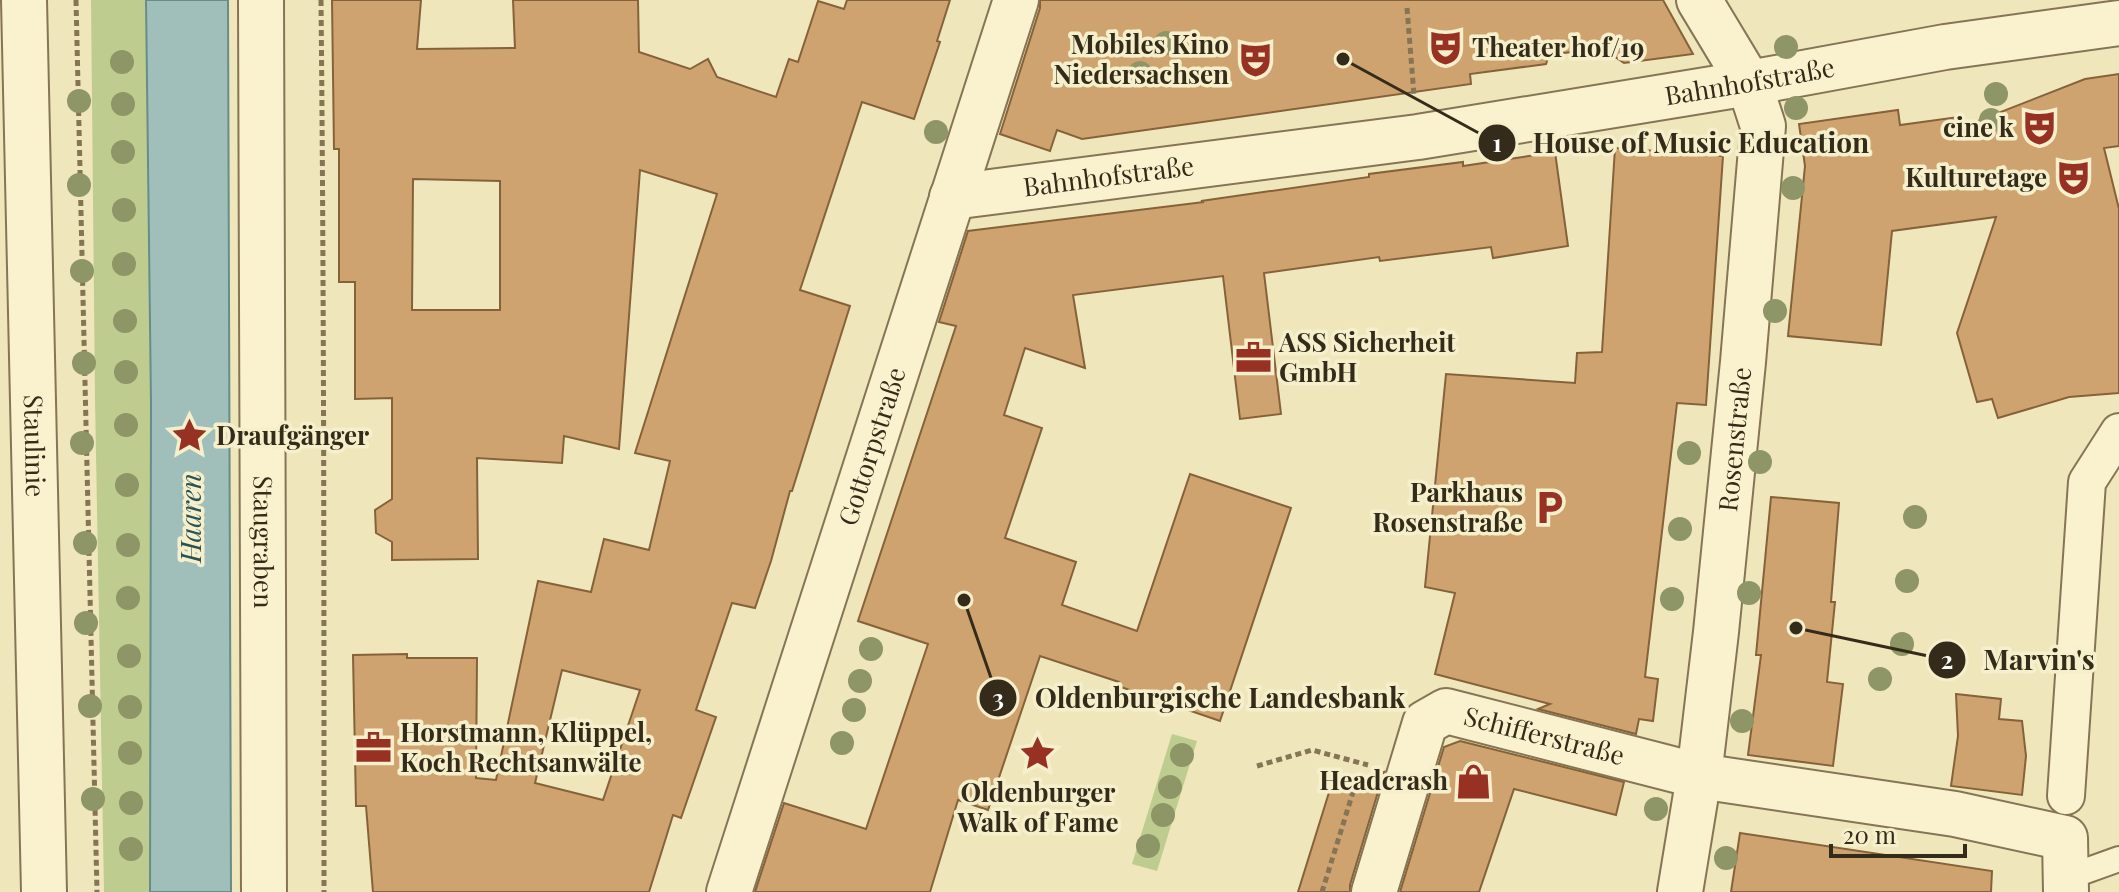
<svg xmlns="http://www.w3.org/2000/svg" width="2119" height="892" font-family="'Playfair Display',serif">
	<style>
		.green { fill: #becd8f }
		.water { fill: #a0bfba; stroke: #678d88; stroke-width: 2 }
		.building { fill: #cfa370; stroke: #86623a; stroke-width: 2; fill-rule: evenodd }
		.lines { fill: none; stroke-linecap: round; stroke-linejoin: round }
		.service-casing { stroke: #867555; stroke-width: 28 }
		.pedestrian-casing { stroke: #867555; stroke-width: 40 }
		.minor-casing { stroke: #867555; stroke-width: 48 }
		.tertiary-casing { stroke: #867555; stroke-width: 48 }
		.path { stroke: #867555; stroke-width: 5; stroke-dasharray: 6 4; stroke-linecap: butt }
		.service { stroke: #faf2ce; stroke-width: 24 }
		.pedestrian { stroke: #faf2ce; stroke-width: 36 }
		.minor { stroke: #faf2ce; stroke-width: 44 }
		.tertiary { stroke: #faf2ce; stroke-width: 44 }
		.tree { fill: #8e9566 }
		.labels { text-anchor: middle; stroke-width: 7; stroke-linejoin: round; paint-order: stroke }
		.poi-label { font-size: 26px; font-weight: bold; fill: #352b1a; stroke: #f6efcb; text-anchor: end }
		.street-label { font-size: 26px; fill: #352b1a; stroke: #f6efcb }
		.water-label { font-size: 28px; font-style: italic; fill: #295255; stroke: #f6efcb }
		.leader { fill: none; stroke: #352b1a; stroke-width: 3 }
		.callout-dot { fill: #352b1a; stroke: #f6efcb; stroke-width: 3 }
		.mark-label { font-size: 24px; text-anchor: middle; font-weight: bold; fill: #fff }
		.callout-label { font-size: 28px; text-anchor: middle; font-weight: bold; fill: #352b1a; stroke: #f6efcb; stroke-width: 7; stroke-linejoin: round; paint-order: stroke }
	</style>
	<rect width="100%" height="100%" fill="#efe6bb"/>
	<!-- green -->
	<g class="green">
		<polygon points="91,0 146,0 151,404 150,892 104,892 95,399"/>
		<polygon points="1172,734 1197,741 1157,871 1132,864"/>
	</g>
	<!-- water -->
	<polygon class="water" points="146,0 228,0 231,892 150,892 151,404"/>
	<!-- building -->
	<g class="building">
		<path d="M332 0H421L417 49 515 48 513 0H638L639 52 690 69 708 59 717 77 776 97 789 59 798 62 818 1 844 9 847 0H950L937 41 940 42 914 119 862 102 800 290 850 306 792 491H790L771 561 755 608 732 603 696 710 716 717 681 818 673 815 649 892H373L366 806H356L353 655 407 654V658H477L476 778 496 780 538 581 591 592 604 539 649 550 670 461 635 453 717 194 640 170 619 449 564 436 562 463 477 458 478 559 392 560V542L376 533 375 510 392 499V398L355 399V282H339V149H334ZM413 179 500 181V310H412ZM562 670 640 690 603 800 535 783Z"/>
		<polygon points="1040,0 1663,0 1693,54 1624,63 1602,48 1549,55 1546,64 1470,74 1471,84 1082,139 1057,130 1050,151 1000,134 1040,8"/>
		<polygon points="2119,74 2119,146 2104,148 2119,209 2119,393 2069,397 1998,418 1992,399 1977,402 1957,333 1996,217 1892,231 1881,345 1788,336 1805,166 1799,124 1898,110 1900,125 1958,117 1960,128 2085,79"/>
		<polygon points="1615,148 1723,156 1706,405 1677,403 1645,677 1658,679 1653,721 1639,719 1636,734 1538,709 1550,704 1435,674 1455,593 1425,587 1446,374 1575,383 1577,353 1602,352"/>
		<polygon points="1555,152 1568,246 1493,258 1491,247 1380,261 1379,257 1264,273 1281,414 1240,419 1223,276 1073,295 1085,368 1025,348 1004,415 1042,428 1005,538 1076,562 1062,605 1137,631 1190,474 1291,508 1220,721 1118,686 1119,682 1040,656 988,810 958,800 930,892 755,892 784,803 866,829 928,644 858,621 956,326 939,322 968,231 1204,202 1201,201 1369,177 1369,174 1463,162 1463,166"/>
		<polygon points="1771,497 1839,503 1831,602 1835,602 1827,682 1843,684 1833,766 1748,755 1761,655 1756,655"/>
		<polygon points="1956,694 2001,699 1999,719 2022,721 2026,756 2022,795 1951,786 1958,736"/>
		<polygon points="1460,741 1624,782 1616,815 1514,789 1479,892 1400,892 1444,747"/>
		<polygon points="1384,772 1350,885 1350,892 1298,892 1331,786 1354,793 1356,783"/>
		<polygon points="1740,833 1992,871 1991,892 1731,892"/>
	</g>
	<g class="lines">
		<defs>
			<polyline id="service" points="2066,878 2119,859"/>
			<polyline id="pedestrian" points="2066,796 2087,482 2119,432"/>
			<g id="minor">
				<path id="s1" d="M952 197 1418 137 1749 83 1945 47 2119 23"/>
				<path id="s2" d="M729 892 1016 0"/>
				<path id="s3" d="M1374 892 1425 723 1446 711 1699 776 1955 814 2065 838 2066 892"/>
				<path id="s4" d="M1680 892 1699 776 1716 632 1743 362 1763 126 1749 83 1699 0"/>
			</g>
			<g id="tertiary">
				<path id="s5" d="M24 0 44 892"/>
				<path id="s6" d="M261 0 264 892"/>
			</g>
		</defs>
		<!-- service casing -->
		<use href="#service" class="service-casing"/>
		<!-- pedestrian casing -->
		<use href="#pedestrian" class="pedestrian-casing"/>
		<!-- minor casing -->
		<use href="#minor" class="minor-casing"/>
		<!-- tertiary casing -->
		<use href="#tertiary" class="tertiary-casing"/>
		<!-- path -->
		<g class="path">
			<polyline points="76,0 97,892"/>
			<path d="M321 0C324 297 324 595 324 892"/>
			<polyline points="1407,8 1414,95"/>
			<polyline points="1257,766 1312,750 1368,765"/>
			<polyline points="1322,892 1358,776"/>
		</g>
		<!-- service -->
		<use href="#service" class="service"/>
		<!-- pedestrian -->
		<use href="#pedestrian" class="pedestrian"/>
		<!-- minor -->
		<use href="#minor" class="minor"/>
		<!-- tertiary -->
		<use href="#tertiary" class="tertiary"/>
	</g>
	<!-- trees -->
	<g class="tree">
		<circle cx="1166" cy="43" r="12"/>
		<circle cx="1786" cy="47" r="12"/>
		<circle cx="122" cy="62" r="12"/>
		<circle cx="1140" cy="73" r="12"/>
		<circle cx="1996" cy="94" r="12"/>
		<circle cx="79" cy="101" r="12"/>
		<circle cx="123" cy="104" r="12"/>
		<circle cx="1796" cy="108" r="12"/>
		<circle cx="1991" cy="120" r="12"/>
		<circle cx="936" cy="132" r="12"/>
		<circle cx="123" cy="152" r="12"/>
		<circle cx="79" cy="185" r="12"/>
		<circle cx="1793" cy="188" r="12"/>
		<circle cx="124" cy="210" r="12"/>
		<circle cx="124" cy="264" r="12"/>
		<circle cx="82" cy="271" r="12"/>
		<circle cx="1775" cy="311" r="12"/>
		<circle cx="125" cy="321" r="12"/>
		<circle cx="84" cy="363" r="12"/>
		<circle cx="126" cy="372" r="12"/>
		<circle cx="126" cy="425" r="12"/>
		<circle cx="82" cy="443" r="12"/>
		<circle cx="1689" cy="453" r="12"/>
		<circle cx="1760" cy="462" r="12"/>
		<circle cx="127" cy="485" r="12"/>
		<circle cx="1915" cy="517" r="12"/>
		<circle cx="1680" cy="529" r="12"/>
		<circle cx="85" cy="543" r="12"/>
		<circle cx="128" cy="545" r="12"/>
		<circle cx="1907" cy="581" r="12"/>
		<circle cx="1749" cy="593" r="12"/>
		<circle cx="128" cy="598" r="12"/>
		<circle cx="1672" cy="599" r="12"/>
		<circle cx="86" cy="623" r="12"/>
		<circle cx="1902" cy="644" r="12"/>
		<circle cx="871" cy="649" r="12"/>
		<circle cx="129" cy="656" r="12"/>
		<circle cx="1880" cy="679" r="12"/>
		<circle cx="860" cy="681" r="12"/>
		<circle cx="90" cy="706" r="12"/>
		<circle cx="130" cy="707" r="12"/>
		<circle cx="854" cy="710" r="12"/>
		<circle cx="1742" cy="721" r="12"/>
		<circle cx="842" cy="743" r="12"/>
		<circle cx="130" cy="753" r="12"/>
		<circle cx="1182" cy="755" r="12"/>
		<circle cx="1170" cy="787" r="12"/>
		<circle cx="93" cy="799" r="12"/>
		<circle cx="131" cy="803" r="12"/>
		<circle cx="1656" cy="809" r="12"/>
		<circle cx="1163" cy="815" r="12"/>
		<circle cx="1148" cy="846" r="12"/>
		<circle cx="131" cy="849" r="12"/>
		<circle cx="1726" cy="858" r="12"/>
	</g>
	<!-- icons -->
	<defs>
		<symbol id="theatre-bare" viewBox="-9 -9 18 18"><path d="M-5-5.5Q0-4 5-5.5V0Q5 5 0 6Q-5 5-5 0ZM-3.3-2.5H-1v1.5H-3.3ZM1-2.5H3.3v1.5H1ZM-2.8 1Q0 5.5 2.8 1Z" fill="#973123" stroke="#f6efcb" stroke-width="2.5" paint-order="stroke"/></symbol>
		<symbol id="office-bare" viewBox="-9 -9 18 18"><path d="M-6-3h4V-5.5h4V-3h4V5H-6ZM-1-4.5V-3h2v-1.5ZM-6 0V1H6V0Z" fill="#973123" stroke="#f6efcb" stroke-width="2.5" paint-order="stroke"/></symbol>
		<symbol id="sight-bare" viewBox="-9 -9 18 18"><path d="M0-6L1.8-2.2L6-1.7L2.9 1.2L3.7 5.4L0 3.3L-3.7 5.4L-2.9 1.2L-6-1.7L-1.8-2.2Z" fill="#973123" stroke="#f6efcb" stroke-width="2.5" paint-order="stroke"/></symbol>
		<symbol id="parking-bare" viewBox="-9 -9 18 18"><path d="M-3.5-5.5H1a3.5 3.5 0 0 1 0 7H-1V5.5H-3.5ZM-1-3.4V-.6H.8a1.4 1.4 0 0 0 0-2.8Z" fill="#973123" stroke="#f6efcb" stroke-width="2.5" paint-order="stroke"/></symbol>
		<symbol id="shop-bare" viewBox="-9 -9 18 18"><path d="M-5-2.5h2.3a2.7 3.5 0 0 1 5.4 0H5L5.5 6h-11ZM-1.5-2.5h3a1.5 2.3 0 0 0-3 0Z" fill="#973123" stroke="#f6efcb" stroke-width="2.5" paint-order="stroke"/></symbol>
	</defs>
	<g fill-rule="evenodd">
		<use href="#theatre-bare" x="1420" y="22" width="51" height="51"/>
		<use href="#theatre-bare" x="1230" y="34" width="51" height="51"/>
		<use href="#theatre-bare" x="2014" y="102" width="51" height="51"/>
		<use href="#theatre-bare" x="2048" y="152" width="51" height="51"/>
		<use href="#office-bare" x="1228" y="332" width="51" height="51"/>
		<use href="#sight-bare" x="164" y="410" width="51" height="51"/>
		<use href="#parking-bare" x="1524" y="482" width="51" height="51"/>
		<use href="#office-bare" x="348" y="722" width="51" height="51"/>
		<use href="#sight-bare" x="1012" y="728" width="51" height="51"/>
		<use href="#shop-bare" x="1448" y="756" width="51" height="51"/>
	</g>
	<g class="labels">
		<!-- poi labels -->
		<g class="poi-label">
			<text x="1229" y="54">Mobiles Kino<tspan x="1229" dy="30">Niedersachsen</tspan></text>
			<text x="1472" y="57" text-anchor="start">Theater hof/19</text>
			<text x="2014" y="137">cine k</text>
			<text x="2047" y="187">Kulturetage</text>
			<text x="1279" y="352" text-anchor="start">ASS Sicherheit<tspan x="1279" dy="30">GmbH</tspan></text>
			<text x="216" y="445" text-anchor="start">Draufgänger</text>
			<text x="1523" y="502">Parkhaus<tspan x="1523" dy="30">Rosenstraße</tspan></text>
			<text x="400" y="742" text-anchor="start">Horstmann, Klüppel,<tspan x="400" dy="30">Koch Rechtsanwälte</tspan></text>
			<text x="1448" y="790">Headcrash</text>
			<text x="1038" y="802" text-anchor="middle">Oldenburger<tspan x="1038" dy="30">Walk of Fame</tspan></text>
		</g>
		<!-- street labels -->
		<g class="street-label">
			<text dy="9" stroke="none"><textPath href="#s1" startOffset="806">Bahnhofstraße</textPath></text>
			<text dy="9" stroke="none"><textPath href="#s1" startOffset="158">Bahnhofstraße</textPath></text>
			<text dy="9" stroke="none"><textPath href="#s4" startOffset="456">Rosenstraße</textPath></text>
			<text dy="9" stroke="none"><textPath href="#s5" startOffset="446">Staulinie</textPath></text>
			<text dy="9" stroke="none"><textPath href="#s2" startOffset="468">Gottorpstraße</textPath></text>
			<text dy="9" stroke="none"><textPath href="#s6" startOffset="542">Staugraben</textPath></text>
			<text dy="9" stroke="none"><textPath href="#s3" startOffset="302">Schifferstraße</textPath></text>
		</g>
		<!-- water labels -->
		<g class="water-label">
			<text transform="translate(191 518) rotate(-90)" y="10">Haaren</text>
		</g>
	</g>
	<!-- callouts -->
	<path class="leader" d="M1343 59L1497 143M1796 628L1947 660M964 600L998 698"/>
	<g class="callout-dot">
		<circle cx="1343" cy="59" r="8"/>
		<circle cx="1796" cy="628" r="8"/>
		<circle cx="964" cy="600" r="8"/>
		<circle cx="1497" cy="143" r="20"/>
		<circle cx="1947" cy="660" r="20"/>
		<circle cx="998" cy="698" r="20"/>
	</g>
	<g class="mark-label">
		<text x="1497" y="152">1</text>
		<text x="1947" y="669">2</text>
		<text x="998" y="707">3</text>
	</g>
	<g class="callout-label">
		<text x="1701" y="153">House of Music Education</text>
		<text x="2039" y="670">Marvin's</text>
		<text x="1220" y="708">Oldenburgische Landesbank</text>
	</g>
	<!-- scale -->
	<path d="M1831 844v12h134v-12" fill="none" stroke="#352b1a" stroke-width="4"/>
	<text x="1843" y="844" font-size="24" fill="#352b1a" stroke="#f6efcb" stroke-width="6" paint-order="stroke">20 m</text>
</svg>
